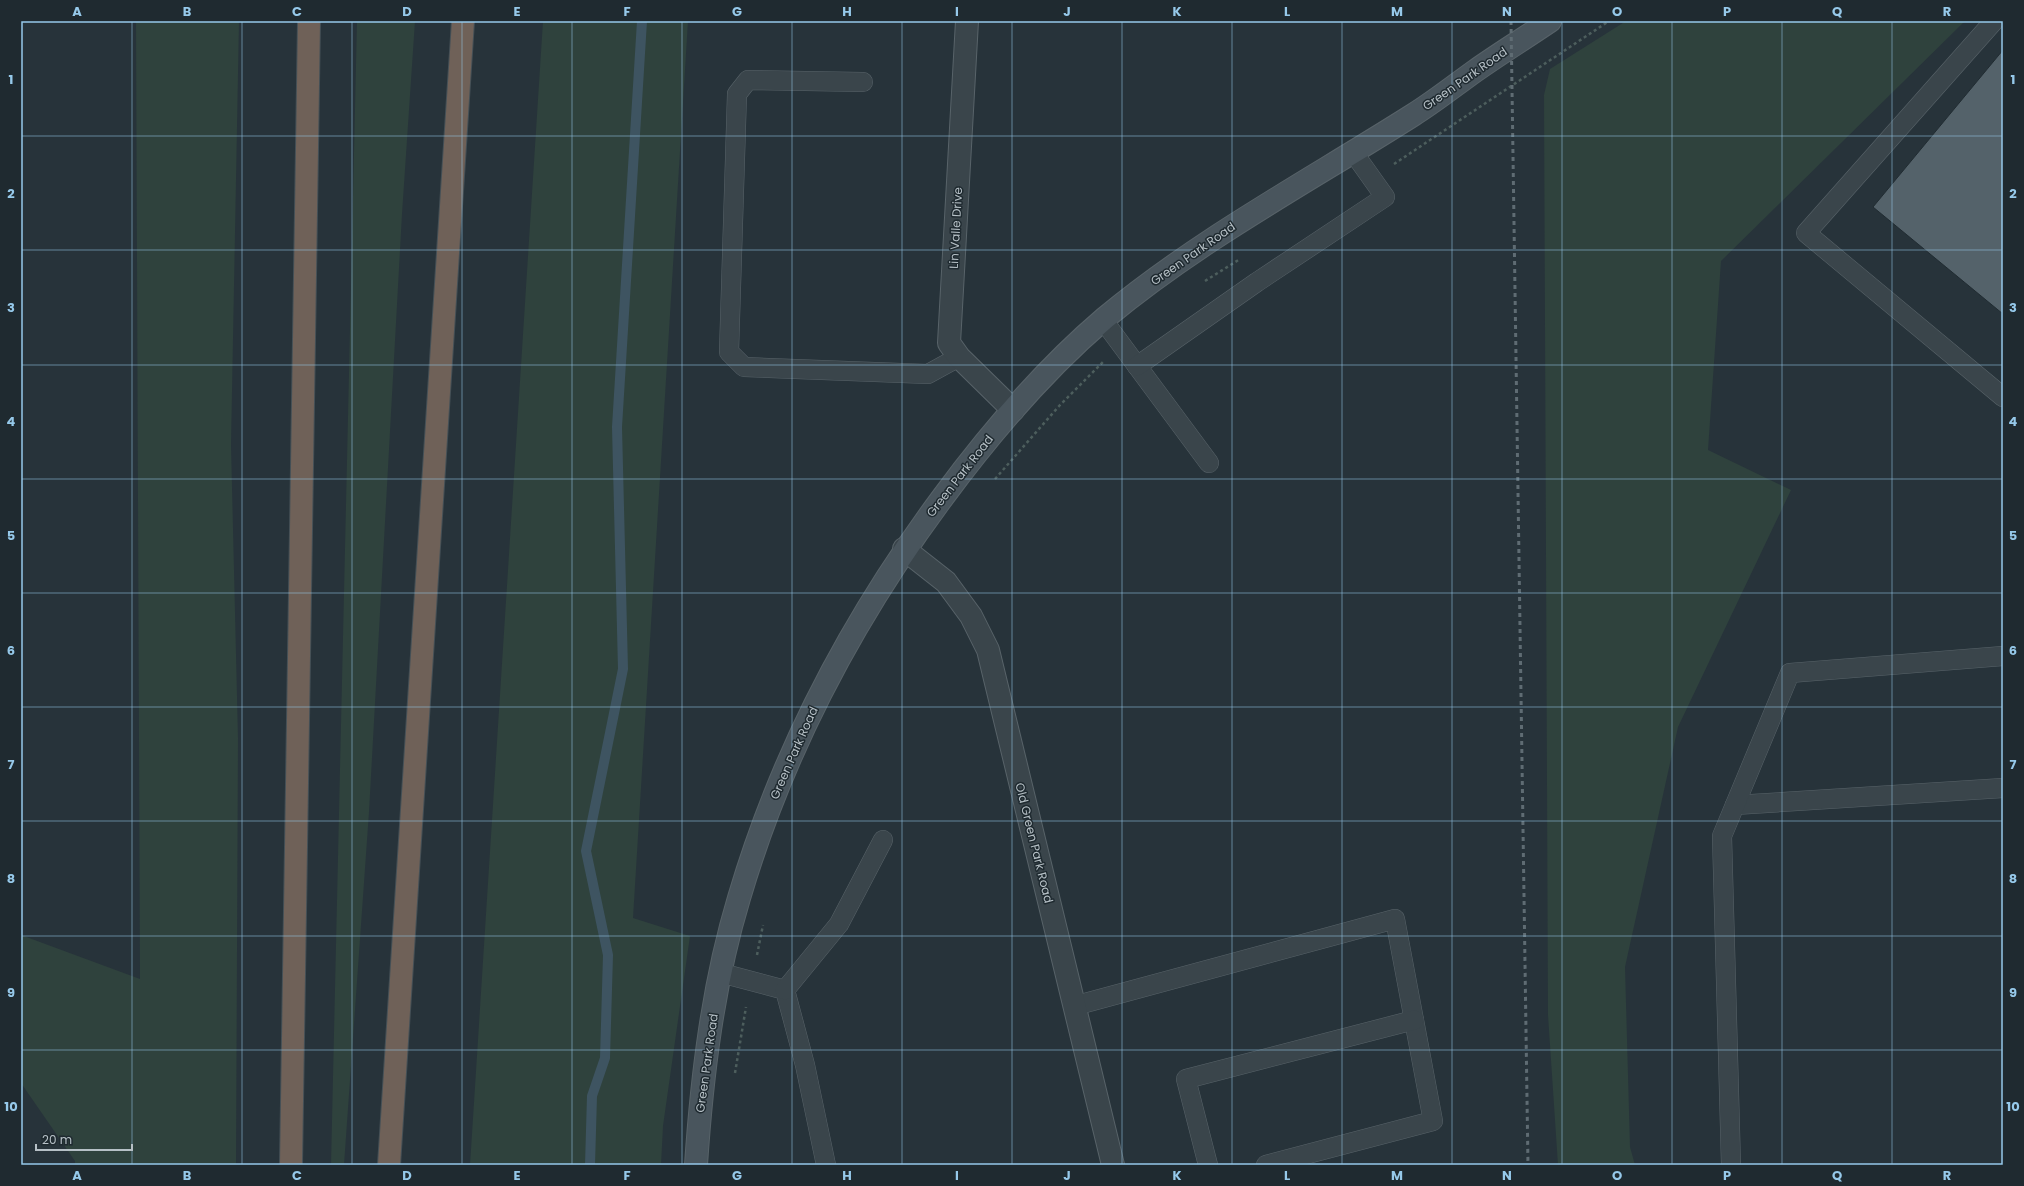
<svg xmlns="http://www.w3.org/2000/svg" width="2024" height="1186" font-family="Poppins,sans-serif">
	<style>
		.green { fill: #2f423d }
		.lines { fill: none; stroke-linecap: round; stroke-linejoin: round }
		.stream { stroke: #3e5461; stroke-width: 10 }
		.building { fill: #54626a; stroke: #212c32 }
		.lane-casing { stroke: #586369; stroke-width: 20 }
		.street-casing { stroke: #586369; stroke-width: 24 }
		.secondary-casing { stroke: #586369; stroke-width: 24 }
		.highway-casing { stroke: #455056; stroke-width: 24 }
		.path { stroke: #4d5e5d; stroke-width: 2.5; stroke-dasharray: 3 3; stroke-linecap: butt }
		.lane { stroke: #3a454b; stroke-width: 19 }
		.street { stroke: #3a454b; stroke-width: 22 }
		.secondary { stroke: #49555d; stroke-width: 22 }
		.highway { stroke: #6f6158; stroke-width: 22 }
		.rail { stroke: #5f6c73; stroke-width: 3; stroke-dasharray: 4 4; stroke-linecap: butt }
		.grid { fill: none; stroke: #96c9ea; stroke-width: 1; stroke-opacity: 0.55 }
		.labels { text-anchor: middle; stroke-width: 3; stroke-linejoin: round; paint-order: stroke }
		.street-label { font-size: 12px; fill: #b6c0c6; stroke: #1f2a30 }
		.neatline { fill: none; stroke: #96c9ea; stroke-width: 1.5 }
		.grid-label { font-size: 13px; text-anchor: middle; font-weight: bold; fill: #96c9ea }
	</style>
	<rect width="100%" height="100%" fill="#27333a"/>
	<!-- green -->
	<g class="green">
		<polygon points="136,21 239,21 231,445 238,738 236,1165 75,1165 75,1161 21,1083 21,935 140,979"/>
		<polygon points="357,21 415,21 402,214 369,812 344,1165 331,1165"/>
		<polygon points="543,21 688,21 633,918 690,936 663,1126 661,1165 470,1165"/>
		<polygon points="1626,21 1965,21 1721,261 1708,450 1791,490 1678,727 1625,967 1630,1147 1635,1165 1558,1165 1548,1015 1544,95 1550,69"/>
	</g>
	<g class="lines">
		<!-- stream -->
		<polyline class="stream" points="590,1165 592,1096 605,1058 608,955 586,851 623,669 617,427 642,21"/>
	</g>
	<!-- building -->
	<polygon class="building" points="2003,50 2003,314 1873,207"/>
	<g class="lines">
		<defs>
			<g id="lane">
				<polyline points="1994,21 1806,233 2003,397"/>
				<polyline points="863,82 748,80 737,94 729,352 744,367 928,374 959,357"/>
				<polyline points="1103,320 1209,463"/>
				<polyline points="1137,366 1257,282 1385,197 1353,152"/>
				<polyline points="1735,805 2003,788"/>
				<polyline points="721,973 785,990 805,1065 826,1165"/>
				<polyline points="785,990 839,924 883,840"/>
				<polyline points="1074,1006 1395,919 1433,1121 1266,1165"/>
				<polyline points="1208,1165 1186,1079 1414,1020"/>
				<polyline points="1731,1165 1722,836 1790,673 2003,656"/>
			</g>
			<g id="street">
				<polyline points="967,21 949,343 959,357 1013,410"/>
				<polyline points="904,549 946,582 971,616 988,650 1113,1165"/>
			</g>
			<path id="secondary" d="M696 1165C702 1075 713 984 739 898 782 752 853 618 943 497 991 432 1044 370 1105 318 1200 239 1309 181 1413 115 1434 102 1454 86 1475 71 1499 54 1525 38 1550 21"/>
			<g id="highway">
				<polyline points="291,1165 309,21"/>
				<polyline points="389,1165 463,21"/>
			</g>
		</defs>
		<!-- lane casing -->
		<use href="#lane" class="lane-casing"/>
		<!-- street casing -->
		<use href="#street" class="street-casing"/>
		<!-- secondary casing -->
		<use href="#secondary" class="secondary-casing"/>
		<!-- highway casing -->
		<use href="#highway" class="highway-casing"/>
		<!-- path -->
		<g class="path">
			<polyline points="1394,164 1609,21"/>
			<polyline points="1205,281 1240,259"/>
			<polyline points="995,479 1060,405 1103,362"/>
			<polyline points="757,955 763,925"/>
			<polyline points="735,1073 746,1007"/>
		</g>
		<!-- lane -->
		<use href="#lane" class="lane"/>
		<!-- street -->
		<use href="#street" class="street"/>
		<!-- secondary -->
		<use href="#secondary" class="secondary"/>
		<!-- highway -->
		<use href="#highway" class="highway"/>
		<!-- rail -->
		<polyline class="rail" points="1511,21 1528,1165"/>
	</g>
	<!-- grid -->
	<path class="grid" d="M132 21V1165M242 21V1165M352 21V1165M462 21V1165M572 21V1165M682 21V1165M792 21V1165M902 21V1165M1012 21V1165M1122 21V1165M1232 21V1165M1342 21V1165M1452 21V1165M1562 21V1165M1672 21V1165M1782 21V1165M1892 21V1165M21 136H2003M21 250H2003M21 365H2003M21 479H2003M21 593H2003M21 707H2003M21 821H2003M21 936H2003M21 1050H2003"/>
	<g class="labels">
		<!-- street labels -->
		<g class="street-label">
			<text transform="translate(1465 79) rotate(-35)" y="4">Green Park Road</text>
			<text transform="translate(956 228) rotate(-87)" y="4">Lin Valle Drive</text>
			<text transform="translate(1193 254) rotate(-35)" y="4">Green Park Road</text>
			<text transform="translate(960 476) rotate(-52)" y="4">Green Park Road</text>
			<text transform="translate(794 753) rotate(-66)" y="4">Green Park Road</text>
			<text transform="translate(1034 843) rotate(76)" y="4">Old Green Park Road</text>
			<text transform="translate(707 1063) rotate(-82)" y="4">Green Park Road</text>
		</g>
	</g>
	<!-- border -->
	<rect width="2024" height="1186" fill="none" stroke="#1f2a30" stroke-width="44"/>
	<!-- scale -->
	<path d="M36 1144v6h96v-6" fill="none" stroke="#b6c0c6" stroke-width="2"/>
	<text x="42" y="1144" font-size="12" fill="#b6c0c6" stroke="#1f2a30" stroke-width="3" paint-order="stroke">20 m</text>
	<rect x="22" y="22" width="1980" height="1142" class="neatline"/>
	<g class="grid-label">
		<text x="77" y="16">A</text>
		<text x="187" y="16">B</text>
		<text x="297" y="16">C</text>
		<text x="407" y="16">D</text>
		<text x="517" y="16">E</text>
		<text x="627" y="16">F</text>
		<text x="737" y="16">G</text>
		<text x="847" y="16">H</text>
		<text x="957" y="16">I</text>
		<text x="1067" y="16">J</text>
		<text x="1177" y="16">K</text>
		<text x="1287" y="16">L</text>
		<text x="1397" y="16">M</text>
		<text x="1507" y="16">N</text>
		<text x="1617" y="16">O</text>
		<text x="1727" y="16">P</text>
		<text x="1837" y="16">Q</text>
		<text x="1947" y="16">R</text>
		<text x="11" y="84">1</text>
		<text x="2013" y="84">1</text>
		<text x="11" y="198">2</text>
		<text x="2013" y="198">2</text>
		<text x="11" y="312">3</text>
		<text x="2013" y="312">3</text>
		<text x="11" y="426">4</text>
		<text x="2013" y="426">4</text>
		<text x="11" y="540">5</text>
		<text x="2013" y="540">5</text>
		<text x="11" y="655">6</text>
		<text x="2013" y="655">6</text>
		<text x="11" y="769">7</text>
		<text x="2013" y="769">7</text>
		<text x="11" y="883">8</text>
		<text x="2013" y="883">8</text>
		<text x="11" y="997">9</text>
		<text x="2013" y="997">9</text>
		<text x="11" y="1111">10</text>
		<text x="2013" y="1111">10</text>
		<text x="77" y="1180">A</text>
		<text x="187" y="1180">B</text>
		<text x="297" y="1180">C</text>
		<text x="407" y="1180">D</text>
		<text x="517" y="1180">E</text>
		<text x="627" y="1180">F</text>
		<text x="737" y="1180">G</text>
		<text x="847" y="1180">H</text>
		<text x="957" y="1180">I</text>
		<text x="1067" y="1180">J</text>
		<text x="1177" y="1180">K</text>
		<text x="1287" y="1180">L</text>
		<text x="1397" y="1180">M</text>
		<text x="1507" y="1180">N</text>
		<text x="1617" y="1180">O</text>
		<text x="1727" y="1180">P</text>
		<text x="1837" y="1180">Q</text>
		<text x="1947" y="1180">R</text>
	</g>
</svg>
